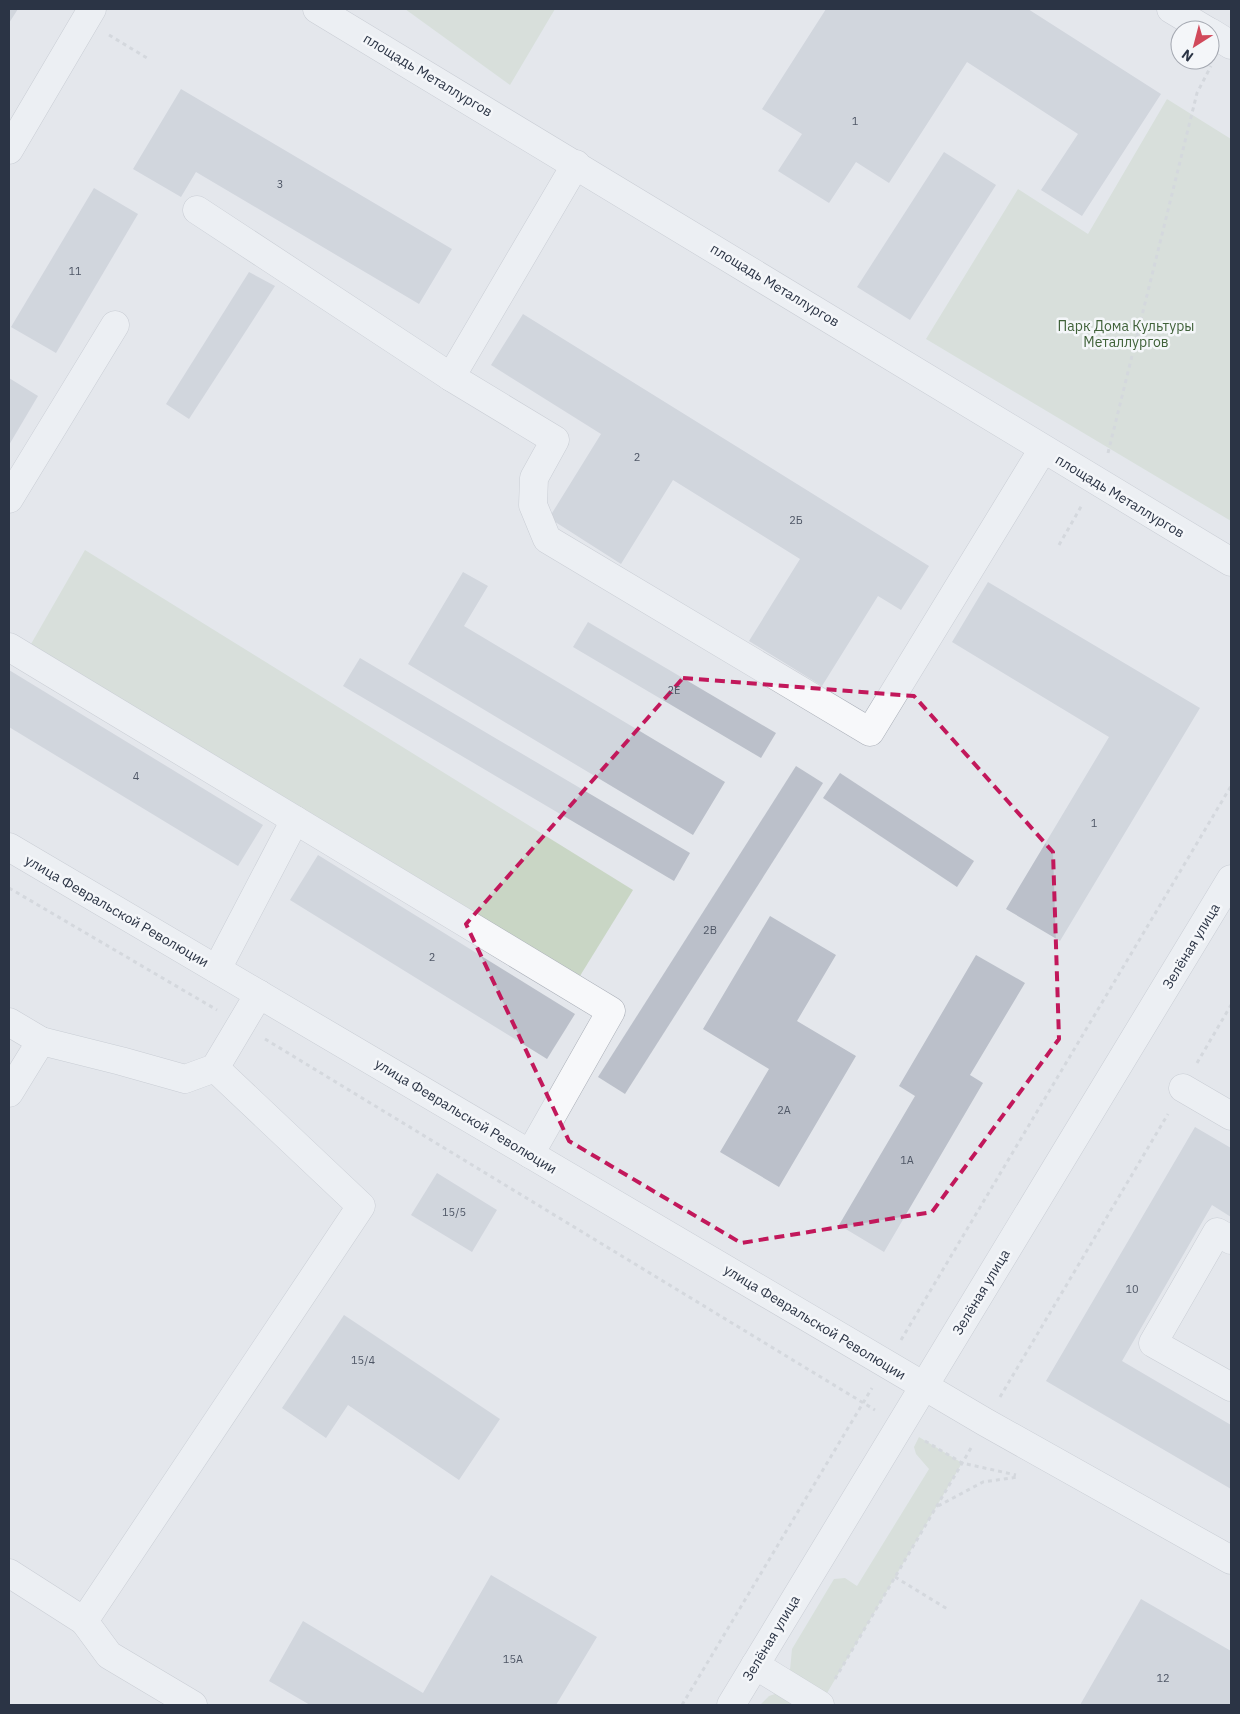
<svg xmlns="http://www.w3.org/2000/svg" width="1240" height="1714" font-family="'IBM Plex Sans',sans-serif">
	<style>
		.green { fill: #c9d6c5 }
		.building { fill: #bbc0ca }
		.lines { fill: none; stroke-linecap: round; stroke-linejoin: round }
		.minor-casing { stroke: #a9aeb7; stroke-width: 29 }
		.path { stroke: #c2c5cb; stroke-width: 3; stroke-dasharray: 4 4; stroke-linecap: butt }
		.minor { stroke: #f7f8fa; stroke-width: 28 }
		.marked { fill: none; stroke: #c2185b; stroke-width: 4; stroke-dasharray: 10 6; stroke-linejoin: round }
		.labels { text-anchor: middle; stroke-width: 5; stroke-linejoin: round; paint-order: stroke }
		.number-label { font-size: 11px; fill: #4f5766 }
		.street-label { font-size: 14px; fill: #2b3445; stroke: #f4f6f9 }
		.park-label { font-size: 14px; fill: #3f6138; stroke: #f4f6f9 }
	</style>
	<rect width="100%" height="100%" fill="#e4e7ec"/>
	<!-- green -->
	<g class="green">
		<polygon points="405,9 555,9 510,85"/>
		<polygon points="1167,99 1231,139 1231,521 926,339 1018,189 1088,234"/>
		<polygon points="85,550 633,890 575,984 27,651"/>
		<polygon points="919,1437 962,1463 820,1705 760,1705 769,1696 781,1692 790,1670 792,1649 834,1579 845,1578 857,1586 929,1469 916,1454 914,1447"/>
	</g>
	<!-- building -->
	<g class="building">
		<polygon points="9,9 18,9 9,23"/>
		<polygon points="826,9 1028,9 1161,94 1082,216 1041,190 1078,134 967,62 889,183 856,162 829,203 778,171 802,134 762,109"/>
		<polygon points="181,89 452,249 419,304 196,172 181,197 133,169"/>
		<polygon points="944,152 996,185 910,320 857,287"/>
		<polygon points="94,188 138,214 56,353 11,327"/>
		<polygon points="249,272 275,286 189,419 166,404"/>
		<polygon points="523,314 929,566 901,610 878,596 822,686 749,641 800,559 673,480 621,564 549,518 601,434 491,365"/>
		<polygon points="9,378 38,396 9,445"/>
		<polygon points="463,572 488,586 464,626 725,782 693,835 408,664"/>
		<polygon points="988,582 1200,708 1060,941 1006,909 1109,737 952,642"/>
		<polygon points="588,622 776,733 761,758 573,647"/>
		<polygon points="360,658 690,853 674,881 343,686"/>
		<polygon points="9,670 263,825 238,866 9,727"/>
		<polygon points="796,766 823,783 625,1094 598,1077"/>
		<polygon points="840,773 974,861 957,887 823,798"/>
		<polygon points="318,855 575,1014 547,1059 290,900"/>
		<polygon points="770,916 836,955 797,1021 856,1056 779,1187 720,1152 769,1069 703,1029"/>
		<polygon points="976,955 1025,983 970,1075 983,1083 884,1252 839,1225 915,1096 899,1086"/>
		<polygon points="1195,1127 1231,1148 1231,1217 1212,1205 1122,1361 1231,1425 1231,1489 1046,1381"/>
		<polygon points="437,1173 497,1210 472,1252 411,1215"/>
		<polygon points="344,1315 500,1419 459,1480 348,1405 326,1438 282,1408"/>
		<polygon points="491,1575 597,1637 556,1705 310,1705 269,1681 303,1621 423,1693"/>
		<polygon points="1141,1599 1231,1651 1231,1705 1080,1705"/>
	</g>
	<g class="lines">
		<defs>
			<g id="minor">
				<polyline points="317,9 1231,562"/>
				<polyline points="1171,9 1206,30"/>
				<polyline points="1210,32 1231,45"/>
				<polyline points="9,150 92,9"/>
				<polyline points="576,164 451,377 555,440 534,478 533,505 547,539 870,732 1043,449"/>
				<polyline points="197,210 451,377"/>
				<polyline points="9,499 115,325"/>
				<polyline points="9,647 611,1011 530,1154"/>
				<polyline points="9,847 985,1422 1231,1560"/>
				<polyline points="217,969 295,820"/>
				<polyline points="9,1022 41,1041"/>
				<polyline points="1183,1088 1231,1116"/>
				<polyline points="9,1093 41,1041 121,1061 185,1079 215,1068 259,994"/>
				<polyline points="1231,1240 1217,1232 1153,1343 1231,1387"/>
				<polyline points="9,1573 84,1621 361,1206 215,1068"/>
				<polyline points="84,1621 109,1655 193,1705"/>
				<polyline points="755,1665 820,1705"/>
				<polyline points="731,1705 1231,879"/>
			</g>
		</defs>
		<!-- minor casing -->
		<use href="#minor" class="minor-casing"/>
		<!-- path -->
		<g class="path">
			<polyline points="109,35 147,58"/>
			<polyline points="1108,453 1197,93 1211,66"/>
			<polyline points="1059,545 1082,505"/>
			<polyline points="9,888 217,1010"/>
			<polyline points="265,1039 875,1410"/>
			<polyline points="1197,1063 1231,1005"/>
			<polyline points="901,1340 1231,786"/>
			<polyline points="1000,1397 1168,1114"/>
			<polyline points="925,1441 962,1463 1016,1475"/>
			<polyline points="938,1506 983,1482 1018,1477"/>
			<polyline points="895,1577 949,1610"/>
			<polyline points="835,1679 971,1448"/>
			<polyline points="682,1705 872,1388"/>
		</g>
		<!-- minor -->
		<use href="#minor" class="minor"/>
	</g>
	<!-- marked area -->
	<path d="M0 0H1240V1714H0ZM683 678 914 696 1053 852 1059 1039 932 1212 741 1243 569 1141 466 924Z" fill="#e4e7ec" fill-opacity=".55" fill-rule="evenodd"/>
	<path class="marked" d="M683 678 914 696 1053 852 1059 1039 932 1212 741 1243 569 1141 466 924Z"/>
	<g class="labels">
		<!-- number labels -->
		<g class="number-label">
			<text x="855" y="125">1</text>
			<text x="280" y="188">3</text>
			<text x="75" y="275">11</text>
			<text x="637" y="461">2</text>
			<text x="796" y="524">2Б</text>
			<text x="674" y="694">2Е</text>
			<text x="136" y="780">4</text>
			<text x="1094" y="827">1</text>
			<text x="710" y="934">2В</text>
			<text x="432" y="961">2</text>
			<text x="784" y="1114">2А</text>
			<text x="907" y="1164">1А</text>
			<text x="454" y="1216">15/5</text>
			<text x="1132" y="1293">10</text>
			<text x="363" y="1364">15/4</text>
			<text x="513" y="1663">15А</text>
			<text x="1163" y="1682">12</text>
		</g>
		<!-- street labels -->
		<g class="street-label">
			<text transform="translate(428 75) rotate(31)" y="5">площадь Металлургов</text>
			<text transform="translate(775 285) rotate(31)" y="5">площадь Металлургов</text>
			<text transform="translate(1120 496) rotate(31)" y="5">площадь Металлургов</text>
			<text transform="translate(117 911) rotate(30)" y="5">улица Февральской Революции</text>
			<text transform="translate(1191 946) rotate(-59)" y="5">Зелёная улица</text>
			<text transform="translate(466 1116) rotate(31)" y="5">улица Февральской Революции</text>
			<text transform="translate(981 1292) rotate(-59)" y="5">Зелёная улица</text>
			<text transform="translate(815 1322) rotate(31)" y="5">улица Февральской Революции</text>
			<text transform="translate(771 1638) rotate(-59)" y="5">Зелёная улица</text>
		</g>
		<!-- park labels -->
		<g class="park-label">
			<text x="1126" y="331">Парк Дома Культуры<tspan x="1126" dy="16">Металлургов</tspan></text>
		</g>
	</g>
	<!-- border -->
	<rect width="1240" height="1714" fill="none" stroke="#2b3445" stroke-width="20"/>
	<!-- north arrow -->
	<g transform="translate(1195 45) rotate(216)"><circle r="24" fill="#f4f6f9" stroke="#a4a8b1"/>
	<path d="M0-4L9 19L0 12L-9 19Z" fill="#d1495b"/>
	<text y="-8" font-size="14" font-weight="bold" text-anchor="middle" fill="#2b3445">N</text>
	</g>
</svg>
